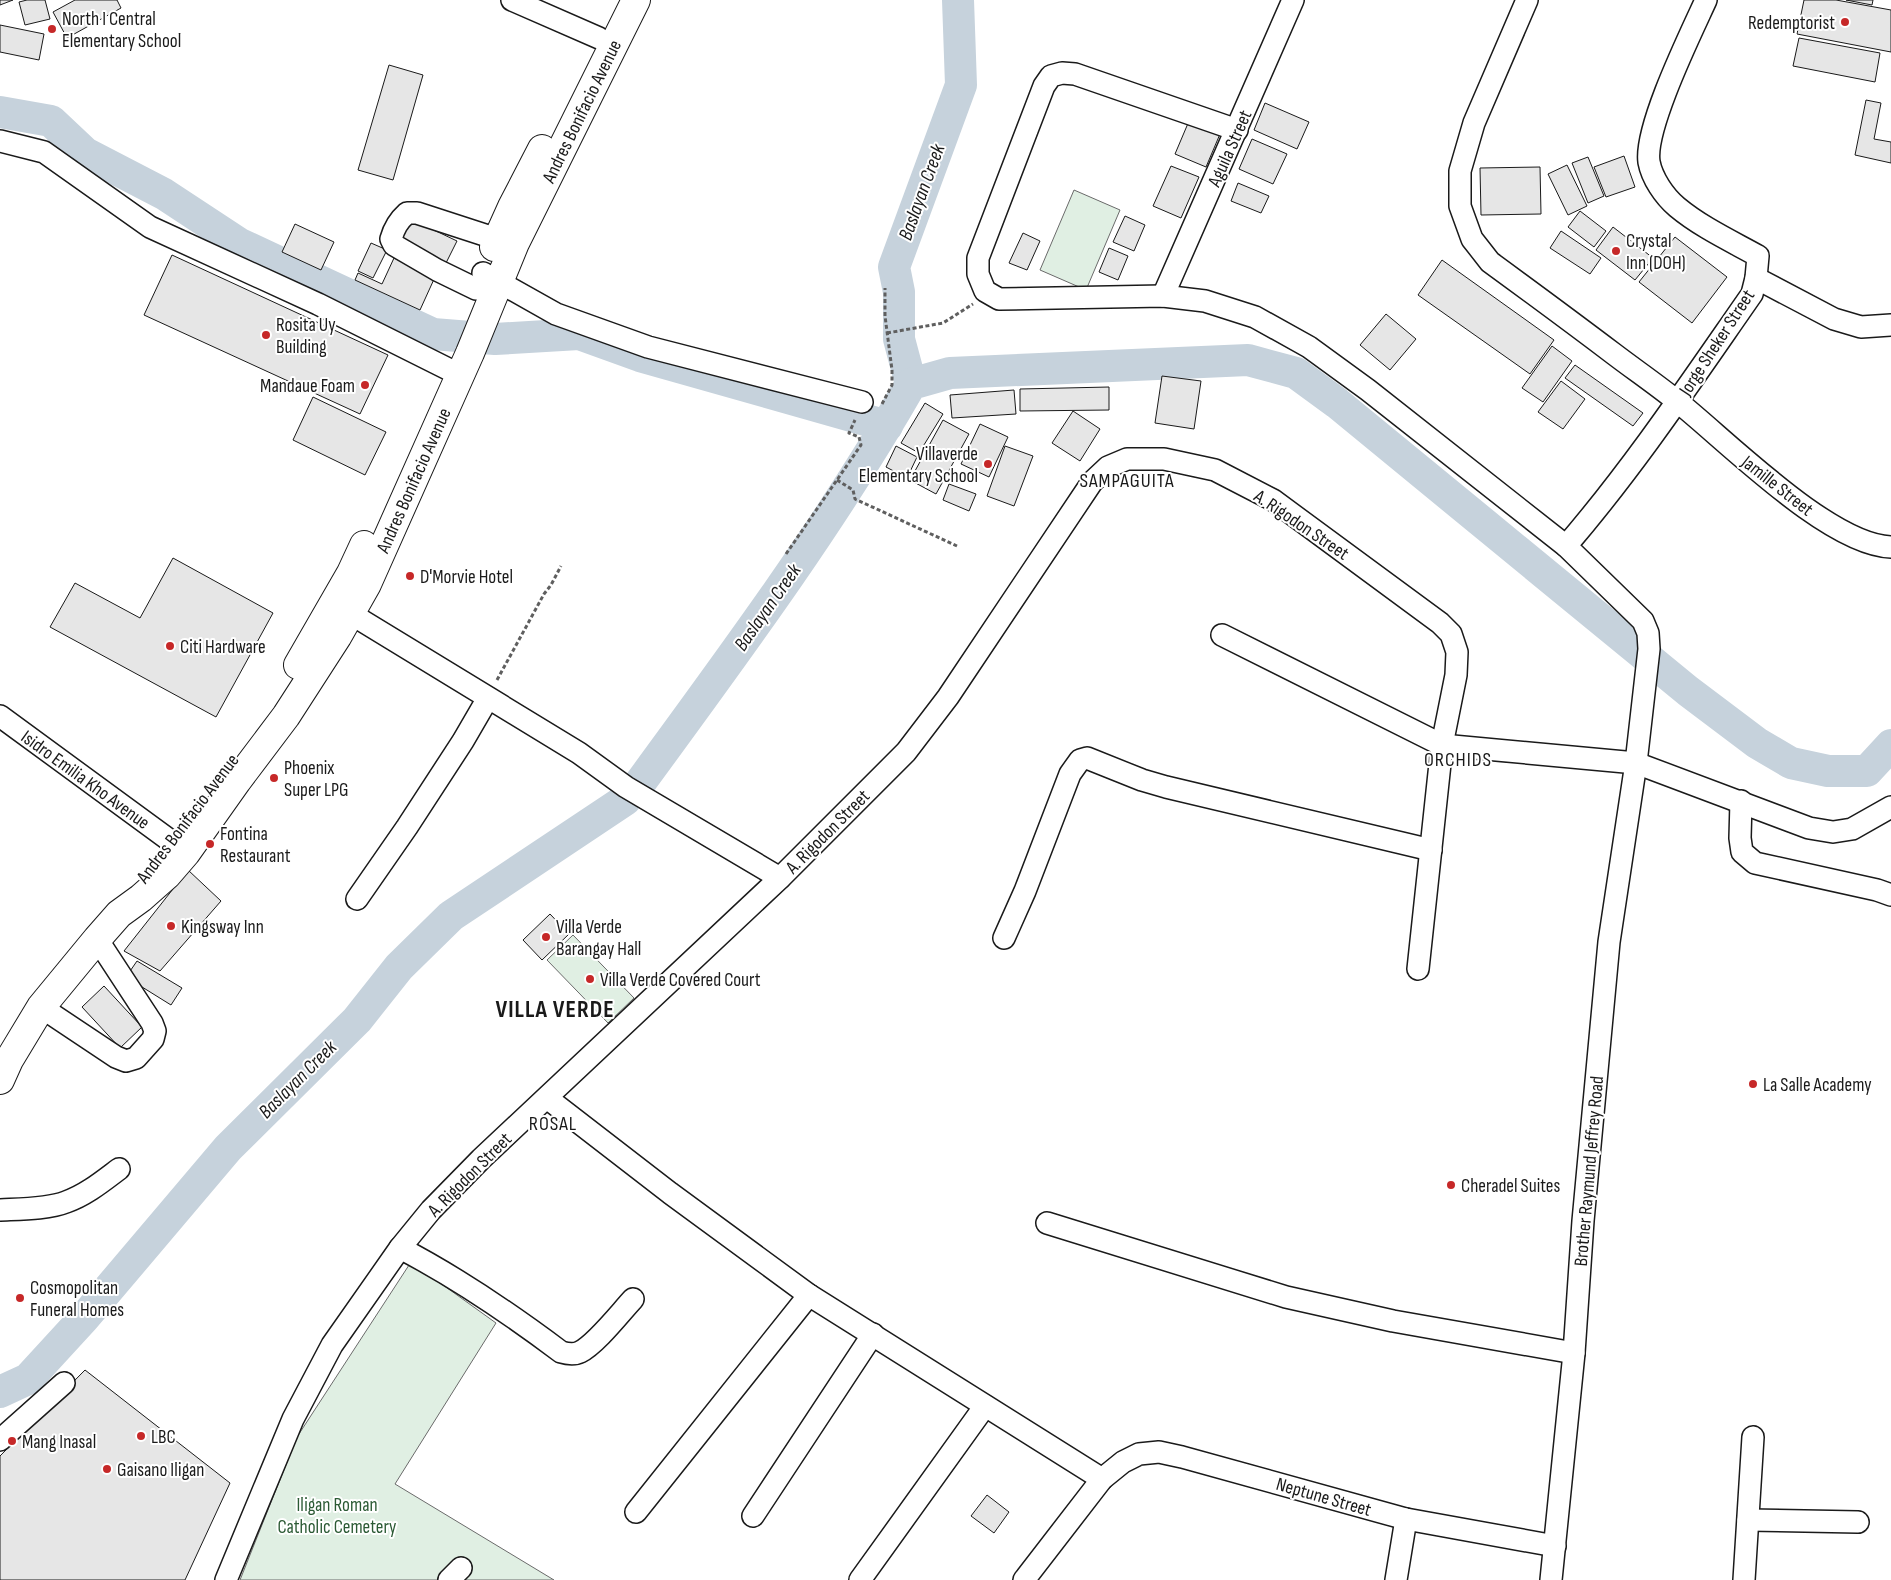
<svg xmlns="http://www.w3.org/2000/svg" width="1891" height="1580" font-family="'Sofia Sans Condensed',sans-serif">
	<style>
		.green { fill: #e0efe3; stroke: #6a6a6a }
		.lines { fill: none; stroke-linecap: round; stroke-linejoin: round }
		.river { stroke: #c6d2dc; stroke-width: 32 }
		.building { fill: #e6e6e6; stroke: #1a1a1a }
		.minor-casing { stroke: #1a1a1a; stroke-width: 24 }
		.highway-casing { stroke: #1a1a1a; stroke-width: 30 }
		.path { stroke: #5f5f5f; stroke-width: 3; stroke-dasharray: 4 2.5; stroke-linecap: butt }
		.minor { stroke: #fff; stroke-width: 21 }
		.highway { stroke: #fff; stroke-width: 28 }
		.poi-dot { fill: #c62828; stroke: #fff; stroke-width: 2 }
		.labels { text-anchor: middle; stroke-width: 4; stroke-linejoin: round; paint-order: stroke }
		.poi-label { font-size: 19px; fill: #1a1a1a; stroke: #fff; text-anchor: start }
		.street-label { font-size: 19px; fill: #1a1a1a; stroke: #fff }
		.park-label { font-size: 19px; fill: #2b5a34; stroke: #fff }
		.water-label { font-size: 20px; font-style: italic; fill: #1a1a1a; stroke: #fff }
		.neighbourhood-label { font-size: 20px; letter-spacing: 1px; fill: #1a1a1a; stroke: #fff }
		.district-label { font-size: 24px; font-weight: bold; letter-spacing: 1px; fill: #1a1a1a; stroke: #fff }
	</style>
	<rect width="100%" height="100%" fill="#fff"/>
	<!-- green -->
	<g class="green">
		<polygon points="1074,190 1120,210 1086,290 1040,270"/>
		<polygon points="573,935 634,998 608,1023 547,960"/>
		<polygon points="411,1262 496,1323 395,1484 554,1580 240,1580 297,1437"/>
	</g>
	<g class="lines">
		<!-- river -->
		<g class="river">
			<polyline points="0,112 51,121 85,153 164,194 240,244 433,334 495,339 579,334 640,356 887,426"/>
			<polyline points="911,384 899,339 899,292 894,267 961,85 958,0"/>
			<path d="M640 783C735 653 831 524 911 384L950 373 1248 360 1296 373 1337 403 1688 691 1757 743 1791 763 1828 771H1867L1891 745"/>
			<polyline points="0,1392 28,1379 84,1318 228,1148 357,1020 399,967 451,916 625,800"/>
		</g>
	</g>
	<!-- building -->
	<g class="building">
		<polygon points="0,0 13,0 0,5"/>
		<polygon points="27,0 45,0 50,19 25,25 19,2"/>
		<polygon points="75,0 117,0 121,8 67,38 53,12"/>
		<polygon points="1804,0 1836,0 1891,10 1891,52 1797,34"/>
		<polygon points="1846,0 1873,0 1872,5"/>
		<polygon points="0,25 44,34 39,60 0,52"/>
		<polygon points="1799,38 1880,53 1875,82 1793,66"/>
		<polygon points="389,65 423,75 393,180 358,170"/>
		<polygon points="1866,100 1881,103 1874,139 1891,142 1891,163 1855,155"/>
		<polygon points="1265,103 1309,122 1297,149 1254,130"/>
		<polygon points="1189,121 1220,134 1206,167 1175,154"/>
		<polygon points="1252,139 1287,154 1273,184 1239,169"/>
		<polygon points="1624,156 1635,187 1606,197 1594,167"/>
		<polygon points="1588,157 1604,196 1588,203 1572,163"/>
		<polygon points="1567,165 1587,206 1568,215 1548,174"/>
		<polygon points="1171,166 1199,177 1181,218 1153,206"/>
		<polygon points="1540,167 1541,214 1481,215 1480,168"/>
		<polygon points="1238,183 1269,196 1261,213 1231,201"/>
		<polygon points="1580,211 1606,231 1594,247 1568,227"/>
		<polygon points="396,212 457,241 445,265 385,236"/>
		<polygon points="1125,216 1145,225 1134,251 1113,242"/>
		<polygon points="295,224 334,242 321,270 282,252"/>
		<polygon points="1613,227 1653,258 1635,280 1596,250"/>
		<polygon points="1561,231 1601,258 1590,274 1550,248"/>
		<polygon points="1023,233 1040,241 1027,270 1009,263"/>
		<polygon points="1675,237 1727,277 1692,323 1639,282"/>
		<polygon points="371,243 387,250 373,278 358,271"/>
		<polygon points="1109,248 1128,256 1118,280 1099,272"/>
		<polygon points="172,255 388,355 360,414 144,315"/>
		<polygon points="394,258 435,277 420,310 355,280 358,273 382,284"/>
		<polygon points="1442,260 1554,340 1530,374 1418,295"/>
		<polygon points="1386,314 1416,339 1390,370 1360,345"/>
		<polygon points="1552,346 1572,361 1543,402 1522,388"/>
		<polygon points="1575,365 1643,413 1633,426 1565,378"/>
		<polygon points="1162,376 1201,381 1194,429 1155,423"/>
		<polygon points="1561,381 1585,399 1563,429 1538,412"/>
		<polygon points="1109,387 1109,410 1020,411 1020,389"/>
		<polygon points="1014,390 1016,414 952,418 950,395"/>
		<polygon points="313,397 386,432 365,475 293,440"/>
		<polygon points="925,403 943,414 919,453 901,443"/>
		<polygon points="1073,411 1100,429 1080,461 1052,443"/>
		<polygon points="943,420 969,434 936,494 910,480"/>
		<polygon points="980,424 1008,437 989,477 961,464"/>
		<polygon points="896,446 917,457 907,478 886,467"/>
		<polygon points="1005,446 1033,456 1014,506 987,496"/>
		<polygon points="949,484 976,494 969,511 943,500"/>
		<polygon points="173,558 273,613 216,717 50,627 75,583 140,618"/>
		<polygon points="188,870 221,901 160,971 124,951"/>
		<polygon points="550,914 569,934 542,960 523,940"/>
		<polygon points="137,961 182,988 171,1005 126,977"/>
		<polygon points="104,986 142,1027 120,1048 82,1007"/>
		<polygon points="85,1370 230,1483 185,1580 0,1580 0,1456"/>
		<polygon points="987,1495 1009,1512 994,1533 971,1516"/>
	</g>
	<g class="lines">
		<defs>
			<g id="minor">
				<polyline points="512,0 599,38"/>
				<path d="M1527 0 1474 123 1460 171V206L1472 239 1490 262C1531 292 1573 323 1614 354 1635 370 1657 385 1678 402 1727 441 1829 545 1891 547"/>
				<polyline points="1237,130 1075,74 1062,73 1051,76 1044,86 978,258 978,274 985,291 999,299 1163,296 1205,301 1255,317 1309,347 1368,390 1566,546"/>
				<polyline points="0,141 44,152 150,227 318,304 460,375"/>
				<polyline points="483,273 556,314 648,347 862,402"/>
				<polyline points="1756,278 1834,319 1861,327 1891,325"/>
				<path d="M476 289 437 270 394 245 391 239C394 228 398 221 407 213H417L497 239"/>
				<polyline points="1163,296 1293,0"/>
				<polyline points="338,606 579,753 626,787 780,878"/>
				<polyline points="1222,635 1442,745 1636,763 1809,828 1833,832 1852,829 1891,807"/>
				<polyline points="0,716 172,842"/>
				<polyline points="1741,801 1740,838 1742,852 1755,863 1877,890 1891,895"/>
				<polyline points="357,899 407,827 463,741 488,698"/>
				<polyline points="1004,938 1025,891 1070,774 1080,760 1087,758 1142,780 1166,787 1431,850"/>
				<polyline points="41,1007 116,1057 126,1061 136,1058 153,1039 155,1031 152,1023 97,939"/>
				<polyline points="547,1098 670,1193 809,1295 1102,1479"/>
				<path d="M0 1210C19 1209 49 1209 66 1202 86 1195 103 1181 119 1169"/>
				<polyline points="1047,1223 1286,1297 1393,1321 1574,1353"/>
				<path d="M400 1248C458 1278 509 1313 561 1352 568 1354 574 1355 580 1352 596 1344 620 1313 633 1299"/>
				<polyline points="0,1440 64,1383"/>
				<polyline points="636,1512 809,1295"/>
				<polyline points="753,1516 873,1334"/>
				<polyline points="1748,1520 1858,1522"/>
				<polyline points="226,1580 293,1419 332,1345 400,1248 431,1210 481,1159 780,878 906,752 948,697 1092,482 1108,467 1127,459 1164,459 1215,470 1273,500 1440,623 1451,634 1457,652 1456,675 1442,745 1418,969"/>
				<polyline points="449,1580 461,1568"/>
				<polyline points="860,1580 985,1406"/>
				<polyline points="1024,1580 1102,1479 1123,1462 1139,1454 1159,1452 1182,1457 1406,1519 1555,1546"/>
				<polyline points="1396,1580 1406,1519"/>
				<path d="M1551 1580 1574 1353 1583 1221 1609 942 1636 763 1649 649 1648 633 1643 621 1566 546C1634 467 1692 380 1752 294L1756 278 1758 256C1731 241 1701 227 1677 207 1664 196 1652 178 1649 162 1644 128 1691 33 1706 0"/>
				<polyline points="1744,1580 1753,1437"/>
			</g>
			<g id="highway">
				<polyline points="494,247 512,207 542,149"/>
				<polyline points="298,665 351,573 364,545"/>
				<polyline points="0,1080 9,1060 41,1007 97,939 119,914 141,898 167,875 186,853 237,781 286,716 337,637 367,584 470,353 515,243 636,0"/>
			</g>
		</defs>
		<!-- minor casing -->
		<use href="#minor" class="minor-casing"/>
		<!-- highway casing -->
		<use href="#highway" class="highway-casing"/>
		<!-- path -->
		<g class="path">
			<polyline points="887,333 943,323 973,304"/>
			<polyline points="882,404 892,385 892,370 885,316 885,288"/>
			<polyline points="837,480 853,490 855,499 957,546"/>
			<polyline points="786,554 861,445 859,437 849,433 855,420"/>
			<polyline points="497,680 544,594 551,585 561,566"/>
		</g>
		<!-- minor -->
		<use href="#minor" class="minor"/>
		<!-- highway -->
		<use href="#highway" class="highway"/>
	</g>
	<!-- markers -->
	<g class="poi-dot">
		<circle cx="1845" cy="22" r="5"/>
		<circle cx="52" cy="29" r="5"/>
		<circle cx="1616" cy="251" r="5"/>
		<circle cx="266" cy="335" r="5"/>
		<circle cx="365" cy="385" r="5"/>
		<circle cx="988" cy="464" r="5"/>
		<circle cx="410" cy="576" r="5"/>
		<circle cx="170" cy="646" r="5"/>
		<circle cx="274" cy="778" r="5"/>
		<circle cx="210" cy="844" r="5"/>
		<circle cx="171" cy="926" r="5"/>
		<circle cx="546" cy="937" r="5"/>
		<circle cx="590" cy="979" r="5"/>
		<circle cx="1753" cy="1084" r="5"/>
		<circle cx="1451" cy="1185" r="5"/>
		<circle cx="20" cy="1298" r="5"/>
		<circle cx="141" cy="1436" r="5"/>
		<circle cx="12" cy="1441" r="5"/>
		<circle cx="107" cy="1469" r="5"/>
	</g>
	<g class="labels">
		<!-- poi labels -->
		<g class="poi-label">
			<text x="62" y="25">North I Central<tspan x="62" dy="22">Elementary School</tspan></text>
			<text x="1835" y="29" text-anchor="end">Redemptorist</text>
			<text x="1626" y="247">Crystal<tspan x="1626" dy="22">Inn (DOH)</tspan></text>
			<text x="276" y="331">Rosita Uy<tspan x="276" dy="22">Building</tspan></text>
			<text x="355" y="392" text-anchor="end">Mandaue Foam</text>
			<text x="978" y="460" text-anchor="end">Villaverde<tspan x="978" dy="22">Elementary School</tspan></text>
			<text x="420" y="583">D'Morvie Hotel</text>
			<text x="180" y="653">Citi Hardware</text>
			<text x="284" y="774">Phoenix<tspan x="284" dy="22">Super LPG</tspan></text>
			<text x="220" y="840">Fontina<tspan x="220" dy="22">Restaurant</tspan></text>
			<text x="181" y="933">Kingsway Inn</text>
			<text x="556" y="933">Villa Verde<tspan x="556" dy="22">Barangay Hall</tspan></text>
			<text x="600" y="986">Villa Verde Covered Court</text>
			<text x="1763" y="1091">La Salle Academy</text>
			<text x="1461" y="1192">Cheradel Suites</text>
			<text x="30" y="1294">Cosmopolitan<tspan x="30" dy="22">Funeral Homes</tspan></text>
			<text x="151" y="1443">LBC</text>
			<text x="22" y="1448">Mang Inasal</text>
			<text x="117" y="1476">Gaisano Iligan</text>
		</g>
		<!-- street labels -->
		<g class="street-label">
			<text transform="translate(581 111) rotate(-64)" y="7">Andres Bonifacio Avenue</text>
			<text transform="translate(1229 148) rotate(-66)" y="7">Aguila Street</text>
			<text transform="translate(1716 342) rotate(-57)" y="7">Jorge Sheker Street</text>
			<text transform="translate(413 480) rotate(-66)" y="7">Andres Bonifacio Avenue</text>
			<text transform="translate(1778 485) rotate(38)" y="7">Jamille Street</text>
			<text transform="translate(1302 524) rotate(34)" y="7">A. Rigodon Street</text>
			<text transform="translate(86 779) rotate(36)" y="7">Isidro Emilia Kho Avenue</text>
			<text transform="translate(187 818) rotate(-53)" y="7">Andres Bonifacio Avenue</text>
			<text transform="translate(827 831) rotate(-45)" y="7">A. Rigodon Street</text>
			<text transform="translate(1588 1171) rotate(-85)" y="7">Brother Raymund Jeffrey Road</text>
			<text transform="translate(469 1174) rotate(-45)" y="7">A. Rigodon Street</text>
			<text transform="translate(1324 1496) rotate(16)" y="7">Neptune Street</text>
		</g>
		<!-- park labels -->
		<g class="park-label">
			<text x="337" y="1511">Iligan Roman<tspan x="337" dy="22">Catholic Cemetery</tspan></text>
		</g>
		<!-- water labels -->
		<g class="water-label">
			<text transform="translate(921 192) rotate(-70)" y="7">Baslayan Creek</text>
			<text transform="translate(767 607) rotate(-55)" y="7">Baslayan Creek</text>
			<text transform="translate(297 1079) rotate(-45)" y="7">Baslayan Creek</text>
		</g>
		<!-- neighbourhood labels -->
		<g class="neighbourhood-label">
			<text x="1127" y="487">SAMPAGUITA</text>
			<text x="1458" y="766">ORCHIDS</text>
			<text x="553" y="1130">ROSAL</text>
		</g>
		<!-- district labels -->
		<g class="district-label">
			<text x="555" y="1017">VILLA VERDE</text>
		</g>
	</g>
</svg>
